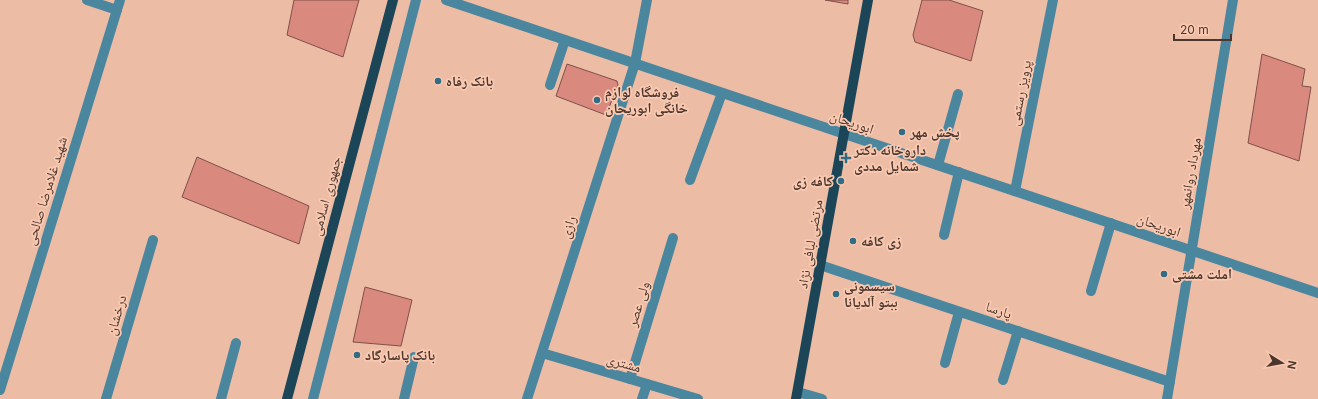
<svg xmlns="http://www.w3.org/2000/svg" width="1318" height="399" font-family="Inter,'Noto Naskh Arabic',sans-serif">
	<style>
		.building { fill: #da897f; stroke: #7f504a }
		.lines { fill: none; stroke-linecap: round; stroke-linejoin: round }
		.minor { stroke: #4b869f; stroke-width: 10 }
		.major { stroke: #1c4657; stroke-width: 10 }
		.poi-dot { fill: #316c84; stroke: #fac9b1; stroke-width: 1.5 }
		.labels { text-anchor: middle; stroke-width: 3.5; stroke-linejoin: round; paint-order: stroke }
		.poi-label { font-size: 14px; font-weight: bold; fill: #4b372e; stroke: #fac9b1; text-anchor: start }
		.street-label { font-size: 14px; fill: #4b372e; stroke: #fac9b1 }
	</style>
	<rect width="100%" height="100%" fill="#edbca5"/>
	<!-- building -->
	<g class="building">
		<polygon points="294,0 359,0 343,57 287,35"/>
		<polygon points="825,0 848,0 848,4"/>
		<polygon points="922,0 949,0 983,11 971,61 915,42 913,35"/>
		<polygon points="1262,54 1305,69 1302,86 1311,87 1299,161 1248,143"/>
		<polygon points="567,64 617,81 618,85 606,115 556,96"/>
		<polygon points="197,157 309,206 299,244 182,197"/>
		<polygon points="365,287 412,300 401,346 353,342"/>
	</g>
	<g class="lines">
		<!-- minor -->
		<g class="minor">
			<polyline points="87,0 117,10"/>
			<polyline points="446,0 1318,293"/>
			<polyline points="550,85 565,40"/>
			<polyline points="938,165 958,94"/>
			<polyline points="690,180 722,93"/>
			<polyline points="1015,191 1053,0"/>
			<polyline points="944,235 959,172"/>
			<polyline points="820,265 1170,382"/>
			<polyline points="1091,291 1111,223"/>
			<polyline points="542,353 698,399"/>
			<polyline points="945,363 959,312"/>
			<polyline points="630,379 673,238"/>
			<polyline points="1003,380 1018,331"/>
			<polyline points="0,390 120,0"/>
			<polyline points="798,392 822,399"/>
			<polyline points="106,399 153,240"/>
			<polyline points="221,399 236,343"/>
			<polyline points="313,399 416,0"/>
			<polyline points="404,399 414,357"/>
			<polyline points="527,399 635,63 647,0"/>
			<polyline points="642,399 647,384"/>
			<polyline points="1167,399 1233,0"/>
		</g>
		<!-- major -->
		<g class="major">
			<polyline points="287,399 393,0"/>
			<polyline points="796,399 868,0"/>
		</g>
	</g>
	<!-- markers -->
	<g class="poi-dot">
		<circle cx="438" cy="81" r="4"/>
		<circle cx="597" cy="100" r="4"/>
		<circle cx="902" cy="132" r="4"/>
		<path d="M844 152h4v4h4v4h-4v4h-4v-4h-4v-4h4z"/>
		<circle cx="841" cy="181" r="4"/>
		<circle cx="853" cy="241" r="4"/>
		<circle cx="1164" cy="274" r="4"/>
		<circle cx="836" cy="294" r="4"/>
		<circle cx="357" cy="355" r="4"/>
	</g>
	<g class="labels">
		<!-- poi labels -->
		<g class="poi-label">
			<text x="446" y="86">بانک رفاه</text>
			<text x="605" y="97">فروشگاه لوازم<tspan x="605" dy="16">خانگی ابوریحان</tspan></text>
			<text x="910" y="137">پخش مهر</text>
			<text x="854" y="155">داروخانه دکتر<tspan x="854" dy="16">شمایل مددی</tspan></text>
			<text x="833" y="186" text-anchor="end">کافه زی</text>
			<text x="861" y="246">زی کافه</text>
			<text x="1172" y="279">املت مشتی</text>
			<text x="844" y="291">سیسمونی<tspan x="844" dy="16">ببتو آلدیانا</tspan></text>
			<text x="365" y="360">بانک پاسارگاد</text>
		</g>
		<!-- street labels -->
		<g class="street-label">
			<text transform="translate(1020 93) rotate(-79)" y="5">پرویز رستمی</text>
			<text transform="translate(852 122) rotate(19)" y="5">ابوریحان</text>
			<text transform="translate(1190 173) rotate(-80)" y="5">مهرداد روانمهر</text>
			<text transform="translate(46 191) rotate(-73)" y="5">شهید غلامرضا صالحی</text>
			<text transform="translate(326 196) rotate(-75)" y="5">جمهوری اسلامی</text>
			<text transform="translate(1159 225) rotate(19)" y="5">ابوریحان</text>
			<text transform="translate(568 227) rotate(-72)" y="5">رازی</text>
			<text transform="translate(810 244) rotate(-80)" y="5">مرتضی لبافی نژاد</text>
			<text transform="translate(638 304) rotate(-73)" y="5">ولی عصر</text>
			<text transform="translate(999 310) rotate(19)" y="5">پارسا</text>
			<text transform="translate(116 315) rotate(-74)" y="5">درخشان</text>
			<text transform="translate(624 363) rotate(16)" y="5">مشتری</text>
		</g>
	</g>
	<!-- north arrow -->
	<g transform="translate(1282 363) rotate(101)" stroke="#fac9b1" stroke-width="3" paint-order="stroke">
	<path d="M0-3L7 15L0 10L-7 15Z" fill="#4b372e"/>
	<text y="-6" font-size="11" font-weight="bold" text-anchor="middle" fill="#4b372e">N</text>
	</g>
	<!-- scale -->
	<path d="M1174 34v6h57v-6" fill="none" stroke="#4b372e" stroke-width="2"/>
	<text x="1180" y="34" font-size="12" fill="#4b372e" stroke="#fac9b1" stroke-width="3" paint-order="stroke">20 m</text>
</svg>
